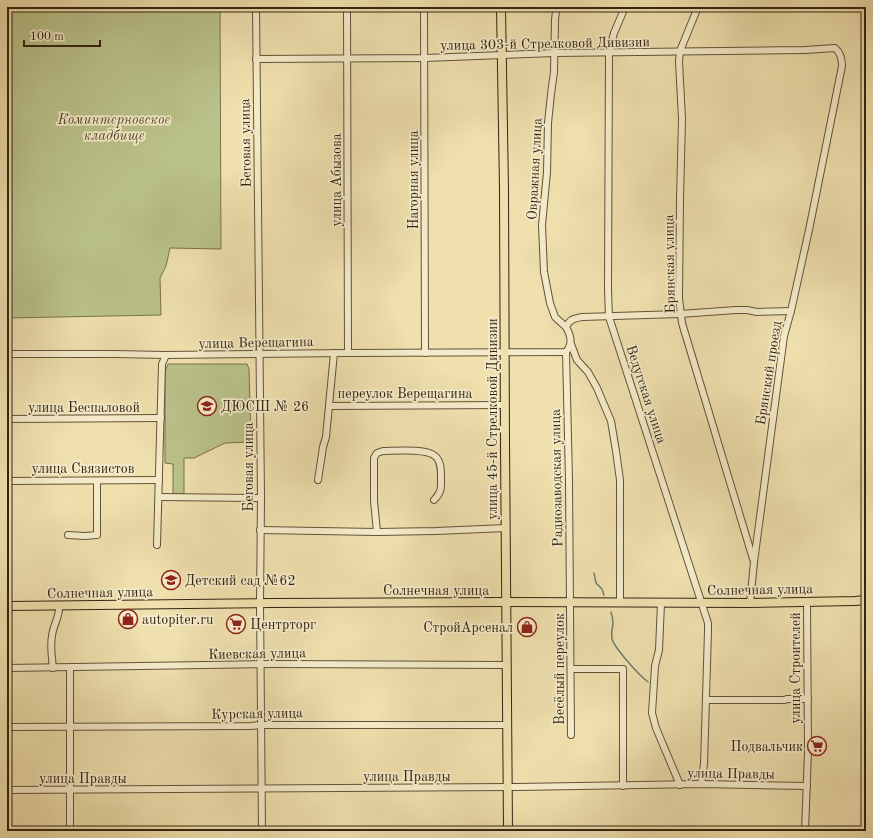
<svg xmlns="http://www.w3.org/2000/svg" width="873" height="838" font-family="'Old Standard TT',serif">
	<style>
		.green { fill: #bac28a; stroke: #76734d }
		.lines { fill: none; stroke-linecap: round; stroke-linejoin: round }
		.stream { stroke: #717f70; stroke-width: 1.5 }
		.minor-casing { stroke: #625338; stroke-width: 8 }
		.major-casing { stroke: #332410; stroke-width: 10 }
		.minor { stroke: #f5ebca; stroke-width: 6 }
		.major { stroke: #efe0ae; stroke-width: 8 }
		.labels { text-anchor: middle; stroke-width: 3.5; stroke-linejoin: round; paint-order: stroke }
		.street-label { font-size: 14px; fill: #332410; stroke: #f5ebca }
		.park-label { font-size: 14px; font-style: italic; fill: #554c2e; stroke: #f5ebca }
		.poi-label { font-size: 14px; fill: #332410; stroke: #f5ebca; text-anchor: start }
	</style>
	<rect width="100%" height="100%" fill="#efe0ae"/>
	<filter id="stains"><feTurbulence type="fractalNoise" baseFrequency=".005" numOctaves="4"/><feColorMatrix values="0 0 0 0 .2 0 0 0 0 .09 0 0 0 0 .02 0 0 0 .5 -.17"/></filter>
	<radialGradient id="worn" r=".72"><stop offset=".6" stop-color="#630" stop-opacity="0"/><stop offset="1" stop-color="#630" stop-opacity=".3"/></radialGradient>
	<!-- green -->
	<g class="green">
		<polygon points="7,7 220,7 221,249 170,248 166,266 160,278 161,315 7,318"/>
		<polygon points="168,364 247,364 249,369 251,442 225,443 194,458 184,458 184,494 173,494 173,464 165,463 165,371"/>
	</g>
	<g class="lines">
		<!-- stream -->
		<g class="stream">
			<polyline points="594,573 596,583 602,589 604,595"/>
			<path d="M611 612C612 615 613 620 613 624 612 629 611 634 612 639 615 649 640 676 648 682"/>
		</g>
		<defs>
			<g id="minor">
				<polyline points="256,7 261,498 260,603 262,831"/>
				<polyline points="347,7 348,353"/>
				<polyline points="424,7 425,353"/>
				<polyline points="558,7 556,11 555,20 554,72 551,94 548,123 547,172 542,225 544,272 550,303 555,317 566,327"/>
				<polyline points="625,7 614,33 609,53 608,289 609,317 708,623 708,631 704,764 701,784"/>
				<polyline points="698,7 680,51 679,61 682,119 680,199 679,298 682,323 753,559"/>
				<path d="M256 59 425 58 555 53 805 50 835 48C841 53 842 59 842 66L809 230 791 311 784 336 754 562 750 603"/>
				<polyline points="571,344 577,360 588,372 597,388 611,421 616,451 620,480 620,603"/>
				<polyline points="566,352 569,480 571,735"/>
				<path d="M7 354H114L166 355 348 353 566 352C573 343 571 336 566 327 570 319 573 319 582 317L680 314 736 310H747L757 312 791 311"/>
				<polyline points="329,406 505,405"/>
				<polyline points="7,419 161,418"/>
				<polyline points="318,480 323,447 326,437 334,353"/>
				<polyline points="7,481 159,480"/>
				<polyline points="159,497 261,498"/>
				<polyline points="260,530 377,532 436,531 506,528"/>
				<path d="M377 532 374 501V458L377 453 383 451C395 451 426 448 435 456 441 461 441 470 441 477 441 488 442 492 434 500"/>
				<polyline points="68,535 85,536 97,535 97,481"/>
				<polyline points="157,545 162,364 166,355"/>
				<polyline points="661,603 659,650 655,666 652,713 656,728 680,785"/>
				<polyline points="7,668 272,664 507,665"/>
				<path d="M53 668C52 658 50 646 52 636 53 625 60 617 59 606"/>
				<polyline points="571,669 623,669 623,786"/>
				<polyline points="706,700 784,700 788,699 808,699"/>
				<polyline points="7,727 251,726 261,725 507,725"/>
				<polyline points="7,790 517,787 701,784 807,786"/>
				<polyline points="70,831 70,668"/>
				<polyline points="805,831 808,752 807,602"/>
			</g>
			<g id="major">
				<polyline points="501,7 504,189 505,444 508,831"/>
				<polyline points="7,606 272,603 506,602 750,603 855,601 866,600"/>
			</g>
		</defs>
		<!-- minor casing -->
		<use href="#minor" class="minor-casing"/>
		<!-- major casing -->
		<use href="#major" class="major-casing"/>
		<!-- minor -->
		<use href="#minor" class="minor"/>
		<!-- major -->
		<use href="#major" class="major"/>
	</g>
	<!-- icons -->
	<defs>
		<symbol id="school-ring" viewBox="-11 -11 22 22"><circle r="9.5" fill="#f5ebca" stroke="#8f2418" stroke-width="1.5"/><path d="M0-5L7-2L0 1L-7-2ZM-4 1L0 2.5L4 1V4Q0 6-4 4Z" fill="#8f2418"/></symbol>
		<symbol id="shop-ring" viewBox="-11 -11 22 22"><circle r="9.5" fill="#f5ebca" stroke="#8f2418" stroke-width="1.5"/><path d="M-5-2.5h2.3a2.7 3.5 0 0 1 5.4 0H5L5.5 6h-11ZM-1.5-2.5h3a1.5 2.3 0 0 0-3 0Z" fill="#8f2418"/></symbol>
		<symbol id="supermarket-ring" viewBox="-11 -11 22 22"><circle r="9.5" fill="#f5ebca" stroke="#8f2418" stroke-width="1.5"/><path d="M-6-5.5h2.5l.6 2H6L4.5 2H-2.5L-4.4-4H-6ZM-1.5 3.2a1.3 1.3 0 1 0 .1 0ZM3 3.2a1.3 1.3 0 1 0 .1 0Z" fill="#8f2418"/></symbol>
	</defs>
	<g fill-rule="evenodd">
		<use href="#school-ring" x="196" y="395" width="22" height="22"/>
		<use href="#school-ring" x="160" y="569" width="22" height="22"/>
		<use href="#shop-ring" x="117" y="608" width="22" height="22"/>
		<use href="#supermarket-ring" x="225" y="613" width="22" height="22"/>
		<use href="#shop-ring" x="516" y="616" width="22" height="22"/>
		<use href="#supermarket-ring" x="806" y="735" width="22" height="22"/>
	</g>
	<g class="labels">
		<!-- street labels -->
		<g class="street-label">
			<text transform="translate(545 43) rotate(-1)" y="5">улица 303-й Стрелковой Дивизии</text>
			<text transform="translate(245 143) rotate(-91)" y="5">Беговая улица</text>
			<text transform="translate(534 169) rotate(-87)" y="5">Овражная улица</text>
			<text transform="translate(336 180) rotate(-90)" y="5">улица Абызова</text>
			<text transform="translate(413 180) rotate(-90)" y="5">Нагорная улица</text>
			<text transform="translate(669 264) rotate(-91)" y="5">Брянская улица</text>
			<text transform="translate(256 342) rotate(-1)" y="5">улица Верещагина</text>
			<text transform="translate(768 373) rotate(-81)" y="5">Брянский проезд</text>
			<text x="405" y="398">переулок Верещагина</text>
			<text transform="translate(647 394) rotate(72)" y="5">Ведугская улица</text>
			<text x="84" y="412">улица Беспаловой</text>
			<text transform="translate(492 419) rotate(-90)" y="5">улица 45-й Стрелковой Дивизии</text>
			<text transform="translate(248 467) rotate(-90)" y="5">Беговая улица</text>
			<text x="83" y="473">улица Связистов</text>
			<text transform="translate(556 478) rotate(-91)" y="5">Радиозаводская улица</text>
			<text transform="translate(760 589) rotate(-1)" y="5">Солнечная улица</text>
			<text x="436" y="595">Солнечная улица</text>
			<text transform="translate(100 592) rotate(-1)" y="5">Солнечная улица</text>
			<text transform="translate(257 653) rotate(-1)" y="5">Киевская улица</text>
			<text transform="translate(795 668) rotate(-90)" y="5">улица Строителей</text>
			<text transform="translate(559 669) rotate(-90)" y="5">Весёлый переулок</text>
			<text transform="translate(257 713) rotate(-1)" y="5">Курская улица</text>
			<text transform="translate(731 773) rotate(1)" y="5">улица Правды</text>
			<text x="407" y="781">улица Правды</text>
			<text x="83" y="783">улица Правды</text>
		</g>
		<!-- park labels -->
		<g class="park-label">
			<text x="114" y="124">Коминтерновское<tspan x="114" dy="16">кладбище</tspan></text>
		</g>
		<!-- poi labels -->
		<g class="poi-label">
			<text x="221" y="411">ДЮСШ № 26</text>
			<text x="185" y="585">Детский сад №62</text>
			<text x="142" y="624">autopiter.ru</text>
			<text x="250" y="629">Центрторг</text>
			<text x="513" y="632" text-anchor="end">СтройАрсенал</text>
			<text x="803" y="751" text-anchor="end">Подвальчик</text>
		</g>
	</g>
	<!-- margin -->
	<rect width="873" height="838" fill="none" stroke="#efe0ae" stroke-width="24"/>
	<rect x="8" y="8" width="857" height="822" fill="none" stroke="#332410" stroke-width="2"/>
	<rect x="12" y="12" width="849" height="814" fill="none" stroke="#332410"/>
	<!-- scale -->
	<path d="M24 40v6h76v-6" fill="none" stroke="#332410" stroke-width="2"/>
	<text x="30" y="40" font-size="12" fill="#332410" stroke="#f5ebca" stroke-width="3" paint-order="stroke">100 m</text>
	<rect width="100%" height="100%" filter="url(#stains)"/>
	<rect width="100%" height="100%" fill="url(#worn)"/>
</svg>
